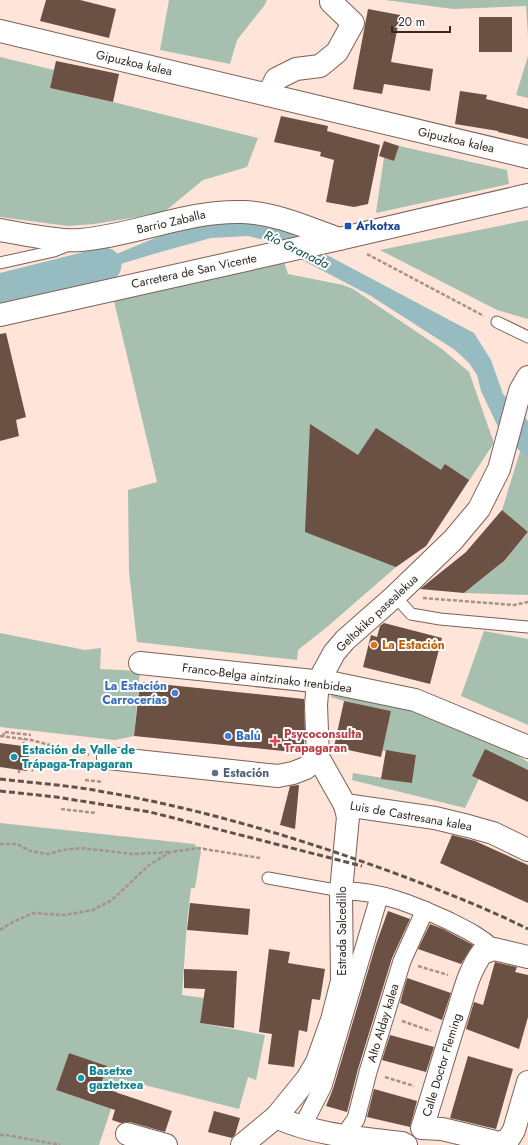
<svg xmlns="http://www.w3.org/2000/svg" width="528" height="1145" font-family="Jost,sans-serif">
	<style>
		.green { fill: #a6bfae; fill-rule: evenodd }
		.water { fill: #96bcc1 }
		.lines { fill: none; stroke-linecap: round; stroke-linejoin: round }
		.river { stroke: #96bcc1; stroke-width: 35 }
		.building { fill: #6b5044 }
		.service-casing { stroke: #7d6156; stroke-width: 13 }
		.pedestrian-casing { stroke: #7d6156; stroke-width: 19 }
		.minor-casing { stroke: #7d6156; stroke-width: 24 }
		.tertiary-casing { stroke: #7d6156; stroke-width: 24 }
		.path { stroke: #a69289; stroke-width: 2.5; stroke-dasharray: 4 2; stroke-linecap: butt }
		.service { stroke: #fff; stroke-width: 11 }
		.pedestrian { stroke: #fff; stroke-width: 17 }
		.minor { stroke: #fff; stroke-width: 22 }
		.tertiary { stroke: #fff; stroke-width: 22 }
		.rail { stroke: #61524b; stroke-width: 3; stroke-dasharray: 6 3; stroke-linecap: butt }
		.transit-dot { fill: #1a4fb4; stroke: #fff; stroke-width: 1.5 }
		.food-dot { fill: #e8710a; stroke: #fff; stroke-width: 1.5 }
		.shop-dot { fill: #3f7fe0; stroke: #fff; stroke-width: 1.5 }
		.health-dot { fill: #e0444e; stroke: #fff; stroke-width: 1.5 }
		.culture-dot { fill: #0f9aa8; stroke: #fff; stroke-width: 1.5 }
		.service-dot { fill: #5c6f8a; stroke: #fff; stroke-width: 1.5 }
		.labels { text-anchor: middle; stroke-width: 4; stroke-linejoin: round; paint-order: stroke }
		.street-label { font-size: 12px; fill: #332722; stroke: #fff }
		.transit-label { font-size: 12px; font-weight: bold; fill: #164399; stroke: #fff; text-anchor: start }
		.food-label { font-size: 12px; font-weight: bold; fill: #c56008; stroke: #fff; text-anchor: start }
		.shop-label { font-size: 12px; font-weight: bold; fill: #366cbe; stroke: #fff; text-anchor: end }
		.health-label { font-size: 12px; font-weight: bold; fill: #be3a42; stroke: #fff; text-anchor: start }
		.culture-label { font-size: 12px; font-weight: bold; fill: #0d838f; stroke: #fff; text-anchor: start }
		.service-label { font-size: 12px; font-weight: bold; fill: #4e5e75; stroke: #fff; text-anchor: start }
		.water-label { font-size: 13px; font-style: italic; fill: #154c53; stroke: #fff }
	</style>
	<rect width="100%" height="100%" fill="#fee4d9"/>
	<!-- green -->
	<g class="green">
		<polygon points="169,0 267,0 264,6 237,40 230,64 160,50"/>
		<polygon points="385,0 528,0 528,37 526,6 453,9"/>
		<polygon points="528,56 528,98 516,95"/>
		<polygon points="0,57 54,70 50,88 113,102 258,138 247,167 203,180 163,213 94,224 68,226 0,217"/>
		<polygon points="399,146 507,170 509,184 376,213 384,157 394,161"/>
		<polygon points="528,220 528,319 497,310 380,250"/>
		<polygon points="284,262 288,274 343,285 353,289 442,349 469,372 494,443 426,546 396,567 327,627 298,650 297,660 137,642 129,572 128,490 157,482 114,301"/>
		<polygon points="528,426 528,532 502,510"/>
		<polygon points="528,533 528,595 464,593 502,563"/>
		<polygon points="484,631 528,639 528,725 461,696"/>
		<polygon points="0,633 85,650 101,648 100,669 140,671 134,736 115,740 0,727"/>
		<polygon points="332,691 413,706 486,736 528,762 528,770 485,750 472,776 479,779 465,808 352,780 353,773 412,783 416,755 392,751 382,751 391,711 344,701 331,697"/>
		<path d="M0 823 194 844 201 851 195 888H191L187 922 182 995 204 998 200 1023 265 1035 256 1080 248 1077 239 1109 121 1079 99 1145H0ZM69 1053 107 1066 94 1103 56 1090Z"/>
	</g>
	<!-- water -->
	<polygon class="water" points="220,219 267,219 325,254 474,333 491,360 503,394 528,421 528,459 500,431 481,391 477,375 469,363 455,350 371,296 264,240 248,236 211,238 157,253 84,275 47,278 114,255 160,236"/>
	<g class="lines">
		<!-- river -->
		<polyline class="river" points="0,291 104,265"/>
	</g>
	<!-- building -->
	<g class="building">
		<polygon points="46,0 80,0 116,9 109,38 40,21"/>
		<polygon points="368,9 400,15 391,62 433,69 430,91 384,84 382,94 353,89"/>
		<rect x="479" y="17" width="33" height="35"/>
		<polygon points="56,61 119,74 113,102 50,88"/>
		<polygon points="460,91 487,95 486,99 528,109 528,139 498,132 498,131 455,124"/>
		<polygon points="281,116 328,126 327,131 380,145 368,204 354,207 326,202 334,160 320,156 321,152 274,142"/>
		<polygon points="384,141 399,146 394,161 379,156"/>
		<polygon points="6,333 26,417 16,420 19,436 0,441 0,334"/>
		<polygon points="310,424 358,455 376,428 441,470 445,464 469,480 426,546 396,567 305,532"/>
		<polygon points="502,510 528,532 504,561 464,593 420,589 466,552"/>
		<polygon points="384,623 442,638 430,684 363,667 371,635 377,637 380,626"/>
		<polygon points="140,682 304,699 305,734 303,753 134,736"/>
		<polygon points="344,701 391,711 381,757 334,747"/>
		<polygon points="0,743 30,747 27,771 0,767"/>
		<polygon points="485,749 528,770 528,802 472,776"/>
		<polygon points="386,750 416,755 412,783 381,779"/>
		<polygon points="298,785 299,785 295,829 280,825 290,786"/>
		<polygon points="452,835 475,841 528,865 528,903 440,863"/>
		<polygon points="190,903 250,909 248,935 187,930"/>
		<polygon points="388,911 410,919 392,958 358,1069 347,1112 326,1106 333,1089 376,944"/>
		<polygon points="430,924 443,929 473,945 461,964 418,949"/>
		<polygon points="269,949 290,952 288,963 325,969 320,1000 312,999 307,1032 299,1030 294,1067 268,1064 272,1034 259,1032"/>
		<polygon points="495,962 517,967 515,972 528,975 528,1017 519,1049 466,1029 474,1002 483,1005"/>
		<polygon points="184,969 237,971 234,1028 200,1023 205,989 184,988"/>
		<polygon points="407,978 451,993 442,1020 400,1003"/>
		<polygon points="390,1035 434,1047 426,1072 382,1060"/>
		<polygon points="69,1053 107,1066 100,1087 172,1111 165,1132 130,1122 121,1123 112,1120 115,1110 56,1090"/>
		<polygon points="468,1056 513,1069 496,1129 450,1118"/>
		<polygon points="374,1089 417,1101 410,1127 367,1117"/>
		<polygon points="214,1111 240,1118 235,1135 232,1138 208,1132"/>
	</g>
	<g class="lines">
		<defs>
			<g id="service">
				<polyline points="0,263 54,251 69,245"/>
				<polyline points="497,322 528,337"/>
				<polyline points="395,596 411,614 440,619 528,627"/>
				<polyline points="268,878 341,891"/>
			</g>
			<g id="pedestrian">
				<path d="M341 891C379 890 414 905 447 920 465 929 480 936 494 949"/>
				<polyline points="302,1127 323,1086 377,904"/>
				<polyline points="344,1136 356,1119 368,1072 402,961 425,910"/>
			</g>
			<g id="minor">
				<polyline points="268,95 276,79 296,69 320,66 337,52 353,23 331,2"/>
				<path d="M0 230C24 234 58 242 81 240 136 235 188 210 243 212 276 213 308 228 339 239"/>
				<polyline points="140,663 333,683 415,700 528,747"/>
				<polyline points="318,757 345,805 435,818 468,826 493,833 528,850"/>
				<polyline points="108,758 278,776 293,773 306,768 318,757 316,705 318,682 327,666 334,653 345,640 395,596 453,540 479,509 499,469 520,391 528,377"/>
				<path d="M528 957 494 949 482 953C469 971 464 992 458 1012 445 1051 435 1089 422 1128L442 1129 499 1143 508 1140 514 1130 528 1082"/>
				<path d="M276 1117C314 1135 361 1138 402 1143L406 1145"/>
				<polyline points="127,1134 166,1145"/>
				<polyline points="242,1145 276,1117 307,1079 317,1062 332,1020 342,981 341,891 348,817 345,805"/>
			</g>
			<g id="tertiary">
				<polyline points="0,31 528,157"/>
				<polyline points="0,315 339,239 528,195"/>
			</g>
		</defs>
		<!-- service casing -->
		<use href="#service" class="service-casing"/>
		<!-- pedestrian casing -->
		<use href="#pedestrian" class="pedestrian-casing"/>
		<!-- minor casing -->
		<use href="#minor" class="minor-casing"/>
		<!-- tertiary casing -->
		<use href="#tertiary" class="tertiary-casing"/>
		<!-- path -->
		<g class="path">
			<polyline points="367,254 484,316"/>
			<polyline points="423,598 514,605 528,602"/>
			<polyline points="0,736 31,740 89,755"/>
			<polyline points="3,737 4,732 31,735"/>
			<polyline points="23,746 24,739"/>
			<polyline points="33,769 30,768 33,771"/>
			<polyline points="19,773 19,770"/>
			<polyline points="85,780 103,782"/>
			<polyline points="61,809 96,813"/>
			<polyline points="0,844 17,844 30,851 48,854 63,850 81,848 133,854 171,852"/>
			<polyline points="0,930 13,922 33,913 64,915 93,910 112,900 149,865 171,852 198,848 260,858"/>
			<polyline points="418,966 448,975"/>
			<polyline points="402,1021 431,1031"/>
			<polyline points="385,1077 414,1086"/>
			<polyline points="0,1135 6,1135 60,1145"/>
		</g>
		<!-- service -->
		<use href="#service" class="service"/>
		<!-- pedestrian -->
		<use href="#pedestrian" class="pedestrian"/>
		<!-- minor -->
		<use href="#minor" class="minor"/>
		<!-- tertiary -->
		<use href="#tertiary" class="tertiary"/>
		<!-- rail -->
		<g class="rail">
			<path d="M0 779C33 783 67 785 99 791 204 809 306 840 405 877 447 893 488 909 528 929"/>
			<polyline points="0,791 56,797 150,812 362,866"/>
		</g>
	</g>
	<!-- markers -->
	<rect class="transit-dot" x="344" y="222" width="8" height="8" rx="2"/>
	<circle class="food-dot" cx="374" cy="645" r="4"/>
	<g class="shop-dot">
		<circle cx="175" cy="693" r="4"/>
		<circle cx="228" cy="736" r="4"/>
	</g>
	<path class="health-dot" d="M273 735h4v4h4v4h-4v4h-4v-4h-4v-4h4z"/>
	<g class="culture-dot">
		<circle cx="14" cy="757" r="4"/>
		<circle cx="81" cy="1078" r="4"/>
	</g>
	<circle class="service-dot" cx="215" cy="773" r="4"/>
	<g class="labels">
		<!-- street labels -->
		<g class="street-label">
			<text transform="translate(134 63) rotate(13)" y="4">Gipuzkoa kalea</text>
			<text transform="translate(456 140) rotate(13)" y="4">Gipuzkoa kalea</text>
			<text transform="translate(171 222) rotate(-13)" y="4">Barrio Zaballa</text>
			<text transform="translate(194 271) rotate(-12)" y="4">Carretera de San Vicente</text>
			<text transform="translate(377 613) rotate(-43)" y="4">Geltokiko pasealekua</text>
			<text transform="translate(267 678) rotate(7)" y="4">Franco-Belga aintzinako trenbidea</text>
			<text transform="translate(411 816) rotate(10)" y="4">Luis de Castresana kalea</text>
			<text transform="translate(342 931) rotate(-90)" y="4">Estrada Salcedillo</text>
			<text transform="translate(383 1023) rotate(-73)" y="4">Alto Alday kalea</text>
			<text transform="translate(442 1065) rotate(-73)" y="4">Calle Doctor Fleming</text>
		</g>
		<!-- transit labels -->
		<g class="transit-label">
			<text x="356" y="230">Arkotxa</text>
		</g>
		<!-- food labels -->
		<g class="food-label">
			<text x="382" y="649">La Estación</text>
		</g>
		<!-- shop labels -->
		<g class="shop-label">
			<text x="167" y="690">La Estación<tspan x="167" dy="14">Carrocerías</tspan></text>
			<text x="236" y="740" text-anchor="start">Balú</text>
		</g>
		<!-- health labels -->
		<g class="health-label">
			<text x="284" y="738">Psycoconsulta<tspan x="284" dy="14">Trapagaran</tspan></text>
		</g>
		<!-- culture labels -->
		<g class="culture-label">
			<text x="22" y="754">Estación de Valle de<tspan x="22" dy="14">Trápaga-Trapagaran</tspan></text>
			<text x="89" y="1075">Basetxe<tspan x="89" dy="14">gaztetxea</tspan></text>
		</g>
		<!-- service labels -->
		<g class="service-label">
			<text x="223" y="777">Estación</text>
		</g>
		<!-- water labels -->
		<g class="water-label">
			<text transform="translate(297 249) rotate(26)" y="5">Río Granada</text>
		</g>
	</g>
	<!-- scale -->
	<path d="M392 26v6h58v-6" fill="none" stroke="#332722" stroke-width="2"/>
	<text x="398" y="26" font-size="12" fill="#332722" stroke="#ffffff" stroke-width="3" paint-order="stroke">20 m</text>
</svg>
